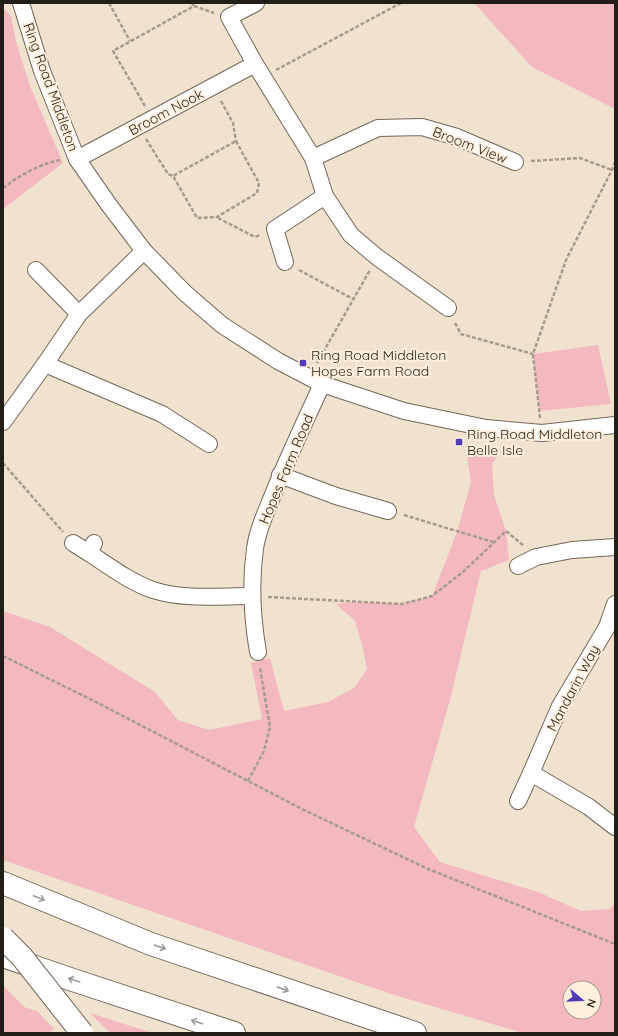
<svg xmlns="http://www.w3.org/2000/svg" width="618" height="1036" font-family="Quicksand,sans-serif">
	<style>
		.green { fill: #f4b9be; fill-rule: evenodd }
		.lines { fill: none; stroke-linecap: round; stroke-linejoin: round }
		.minor-casing { stroke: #746758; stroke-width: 18 }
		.highway-casing { stroke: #746758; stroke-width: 24 }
		.path { stroke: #a79b8e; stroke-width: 2.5; stroke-dasharray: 4 2; stroke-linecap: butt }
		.minor { stroke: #fff; stroke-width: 16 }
		.highway { stroke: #fff; stroke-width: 22 }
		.highway-bridge-casing { stroke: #746758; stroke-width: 24; stroke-linecap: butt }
		.highway-bridge { stroke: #fff; stroke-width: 22 }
		.oneway { stroke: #9c9a97 }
		.poi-dot { fill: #503db5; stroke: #feefdd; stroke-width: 1.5 }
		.labels { text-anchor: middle; stroke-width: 4; stroke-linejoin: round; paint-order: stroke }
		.street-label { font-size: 14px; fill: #241e18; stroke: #feefdd }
		.poi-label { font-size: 14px; fill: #241e18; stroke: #feefdd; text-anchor: start }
	</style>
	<rect width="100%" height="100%" fill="#f1e2d0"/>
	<!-- green -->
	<g class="green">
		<polygon points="474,3 615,3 615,109 532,67"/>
		<polygon points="3,8 11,16 16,42 30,86 63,163 3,209"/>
		<polygon points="598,345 611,404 539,411 533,354"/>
		<path d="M466 450 499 454 492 464 494 495 506 531 509 560 481 571 450 700 414 827 440 862 538 892 581 911 609 909 615 903V1033H523L391 994 3 860V611L50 627 155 692 178 720 209 730 262 719 251 663 270 658 284 711 328 702 354 688 367 669 362 645 355 621 336 604 354 602 402 604 432 596 457 532 471 482ZM570 988H594V1012H570Z"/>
		<polygon points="3,985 24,1007 37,1011 54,1029 51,1031 53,1033 3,1033"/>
		<polygon points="90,1013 153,1033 110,1033"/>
	</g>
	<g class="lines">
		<defs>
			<g id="minor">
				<polyline points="21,3 42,71 77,159 109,205 144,251 185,293 222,325 278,361 322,384 404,411 486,428 542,433 615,425"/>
				<polyline points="255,64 313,158 325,196 351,235 377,257 448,308"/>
				<polyline points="313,158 378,128 422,127 457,137 515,162"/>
				<polyline points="77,159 255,64 229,17 256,3"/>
				<polyline points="285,262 275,229 325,196"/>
				<polyline points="36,270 79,314"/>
				<polyline points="45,364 162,414 209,444"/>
				<polyline points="3,422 45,364 79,314 144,251"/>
				<polyline points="280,475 336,496 388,511"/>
				<polyline points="73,543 89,553 94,543"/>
				<path d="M89 553C109 566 130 582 153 590 184 600 219 596 251 596"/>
				<polyline points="518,566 536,557 572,550 615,547"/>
				<polyline points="615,604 607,627 560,706 531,773 589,807 615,827"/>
				<path d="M258 652C252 617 250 584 255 549 257 532 265 514 272 497 287 459 305 422 322 384"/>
				<polyline points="518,801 531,773"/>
			</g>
			<g id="highway">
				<polyline points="3,883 151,944 415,1033"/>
				<polyline points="3,956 73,980 234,1033"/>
			</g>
		</defs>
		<!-- minor casing -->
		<use href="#minor" class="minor-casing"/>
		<!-- highway casing -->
		<use href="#highway" class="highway-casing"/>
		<!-- path -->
		<g class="path">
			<polyline points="109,3 130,41"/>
			<polyline points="194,6 214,13"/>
			<polyline points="276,70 401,3"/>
			<polyline points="221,101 233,123 236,141"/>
			<polyline points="145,106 113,51 194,6 192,3"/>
			<polyline points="146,139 168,174 173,176"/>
			<polygon points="236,141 259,183 257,193 217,217 197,218 173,176"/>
			<polyline points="531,161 580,158 612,170"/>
			<path d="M3 188C17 177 43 162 61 160"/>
			<polyline points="218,218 255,237 260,235"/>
			<polyline points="299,270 353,299"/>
			<polyline points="455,323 461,334 533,354"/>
			<polyline points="317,363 370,270"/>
			<polyline points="540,418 533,354 566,260 612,170 615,162"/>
			<polyline points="3,463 63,532"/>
			<polyline points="404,515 493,542"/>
			<polyline points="268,597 402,604 432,596 463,572 506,531 524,546"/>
			<polyline points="3,656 96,702 302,809 428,869 615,944"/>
			<polyline points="248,781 264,751 270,727 260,668"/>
		</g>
		<!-- minor -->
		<use href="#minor" class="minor"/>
		<!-- highway -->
		<use href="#highway" class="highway"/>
		<defs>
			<polyline id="highway-bridge" points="3,938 22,957 82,1033"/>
		</defs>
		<!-- highway-bridge casing -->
		<use href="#highway-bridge" class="highway-bridge-casing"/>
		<!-- highway-bridge -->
		<use href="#highway-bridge" class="highway-bridge"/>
	</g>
	<!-- one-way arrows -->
	<defs><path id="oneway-shaft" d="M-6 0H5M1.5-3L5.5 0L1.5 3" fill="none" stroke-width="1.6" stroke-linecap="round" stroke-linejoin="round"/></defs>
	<g class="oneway">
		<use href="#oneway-shaft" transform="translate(39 898) rotate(22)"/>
		<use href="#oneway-shaft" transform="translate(160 947) rotate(19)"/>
		<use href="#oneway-shaft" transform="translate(74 980) rotate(-161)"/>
		<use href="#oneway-shaft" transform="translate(283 989) rotate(19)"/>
		<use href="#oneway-shaft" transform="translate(197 1022) rotate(-162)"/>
	</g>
	<!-- markers -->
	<g class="poi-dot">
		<rect x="299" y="359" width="8" height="8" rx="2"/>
		<rect x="455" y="438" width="8" height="8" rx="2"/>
	</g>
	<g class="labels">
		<!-- street labels -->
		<g class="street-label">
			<text transform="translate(51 87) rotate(70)" y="5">Ring Road Middleton</text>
			<text transform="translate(166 112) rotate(-28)" y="5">Broom Nook</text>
			<text transform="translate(470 145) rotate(21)" y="5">Broom View</text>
			<text transform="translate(286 469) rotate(-67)" y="5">Hopes Farm Road</text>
			<text transform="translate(573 688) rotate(-62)" y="5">Mandarin Way</text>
		</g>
		<!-- poi labels -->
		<g class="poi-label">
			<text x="311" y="360">Ring Road Middleton<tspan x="311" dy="16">Hopes Farm Road</tspan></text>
			<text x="467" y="439">Ring Road Middleton<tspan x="467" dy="16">Belle Isle</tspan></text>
		</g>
	</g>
	<!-- border -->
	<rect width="618" height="1036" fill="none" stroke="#241e18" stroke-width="8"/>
	<!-- north arrow -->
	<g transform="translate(582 1000) rotate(109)"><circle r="19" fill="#feefdd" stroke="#a79b8e"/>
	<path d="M0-3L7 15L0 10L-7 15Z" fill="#503db5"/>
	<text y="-6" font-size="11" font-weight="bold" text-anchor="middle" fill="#241e18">N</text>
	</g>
</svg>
